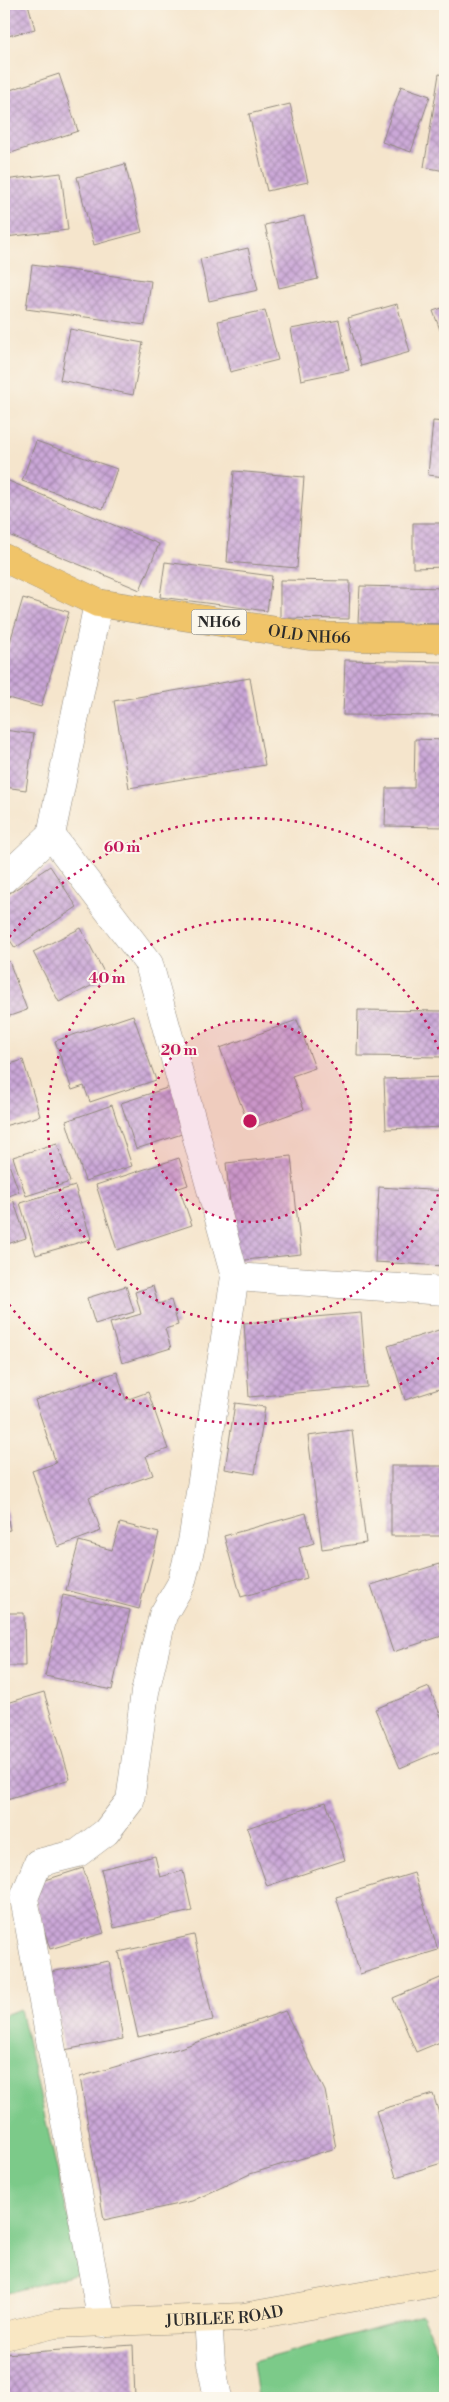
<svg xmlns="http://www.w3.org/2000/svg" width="449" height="2402" font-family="'Libre Bodoni',serif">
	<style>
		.park { fill: #7cca89; stroke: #547a5a }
		.building { fill: url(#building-cross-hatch) }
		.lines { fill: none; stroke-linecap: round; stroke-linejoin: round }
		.street-casing { stroke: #90887c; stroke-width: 29 }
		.secondary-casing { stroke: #90887c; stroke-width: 29 }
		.primary-casing { stroke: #90887c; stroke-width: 29 }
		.street { stroke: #fff; stroke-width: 28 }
		.secondary { stroke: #f9e7c3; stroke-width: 28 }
		.primary { stroke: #f0c469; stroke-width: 28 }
		.ring { fill: none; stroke: #c2185b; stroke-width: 2.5; stroke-dasharray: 2.5 5 }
		.labels { text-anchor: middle; stroke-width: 4; stroke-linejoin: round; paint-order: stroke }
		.shield { fill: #fbf7ec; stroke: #696865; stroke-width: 1 }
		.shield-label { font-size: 15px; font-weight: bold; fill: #2b2b2b }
		.street-label { font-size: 16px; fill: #2b2b2b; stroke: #fbf7ec }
		.centre { fill: #c2185b; stroke: #fbf7ec; stroke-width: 2.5 }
		.ring-label { font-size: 15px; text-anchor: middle; font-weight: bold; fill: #c2185b; stroke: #fbf7ec; stroke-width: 4; stroke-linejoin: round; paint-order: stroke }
	</style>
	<defs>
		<pattern id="building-cross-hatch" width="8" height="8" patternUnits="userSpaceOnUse" patternTransform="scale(1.25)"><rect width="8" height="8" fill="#cba7d8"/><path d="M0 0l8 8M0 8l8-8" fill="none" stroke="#a588af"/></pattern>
	</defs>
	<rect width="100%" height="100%" fill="#fbf7ec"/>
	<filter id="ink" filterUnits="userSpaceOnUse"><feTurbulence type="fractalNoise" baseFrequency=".02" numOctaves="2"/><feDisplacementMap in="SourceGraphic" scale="10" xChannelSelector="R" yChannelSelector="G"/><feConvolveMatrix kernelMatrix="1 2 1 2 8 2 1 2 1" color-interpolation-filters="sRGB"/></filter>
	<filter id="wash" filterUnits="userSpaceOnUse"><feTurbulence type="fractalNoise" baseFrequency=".0096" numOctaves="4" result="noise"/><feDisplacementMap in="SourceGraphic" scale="20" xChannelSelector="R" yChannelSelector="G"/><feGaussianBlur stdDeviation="1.12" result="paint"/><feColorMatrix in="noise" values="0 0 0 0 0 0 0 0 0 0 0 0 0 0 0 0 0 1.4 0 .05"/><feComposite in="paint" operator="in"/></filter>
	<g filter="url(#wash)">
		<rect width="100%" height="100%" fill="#f5e5cc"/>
		<!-- park -->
		<g class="park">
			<polygon points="20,2009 81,2273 4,2294 4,2015"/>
			<polygon points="422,2315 445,2368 445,2398 258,2398 253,2362"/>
		</g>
		<g id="blocks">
			<!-- building -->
			<g class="building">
				<polygon points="4,4 28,4 35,29 4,37"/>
				<polygon points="59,74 78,131 8,154 4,142 4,92"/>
				<polygon points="439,74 445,75 445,171 424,167"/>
				<polygon points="401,86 430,96 411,152 382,142"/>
				<polygon points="290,104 308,182 267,191 249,114"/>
				<polygon points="125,164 142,232 94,245 77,177"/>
				<polygon points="61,173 68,230 5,237 4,180"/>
				<polygon points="304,216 318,279 279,288 265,225"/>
				<polygon points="248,248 258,290 209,301 200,259"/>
				<polygon points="32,265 151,281 145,325 26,309"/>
				<polygon points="397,304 410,352 361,366 348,318"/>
				<polygon points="445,307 445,343 433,311"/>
				<polygon points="265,310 278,360 230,372 218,321"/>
				<polygon points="339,320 349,370 301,380 291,329"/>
				<polygon points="70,329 143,343 133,395 60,380"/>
				<polygon points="433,421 445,422 445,477 428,475"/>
				<polygon points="36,441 117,469 103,509 22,481"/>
				<polygon points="234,471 304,477 297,568 227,562"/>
				<polygon points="4,479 159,544 140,590 4,533"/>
				<polygon points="413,523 445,523 445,567 413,568"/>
				<polygon points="165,562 272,576 267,611 160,597"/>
				<polygon points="280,580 350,581 349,619 280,618"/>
				<polygon points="360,586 445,588 445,624 358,622"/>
				<polygon points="23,598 69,612 41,707 4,697 4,662"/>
				<polygon points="345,660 445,662 445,716 343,715"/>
				<polygon points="250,678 265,765 129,788 114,701"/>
				<polygon points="4,730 34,734 26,790 4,787"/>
				<polygon points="415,739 445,740 445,827 385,826 386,788 414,788"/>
				<polygon points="50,866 77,907 15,948 4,931 4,897"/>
				<polygon points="81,928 107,978 59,1002 33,952"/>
				<polygon points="9,961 27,1010 4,1018 4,963"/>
				<polygon points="358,1010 445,1011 445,1057 357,1056"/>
				<polygon points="133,1015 156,1080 90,1102 84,1086 72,1090 55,1041"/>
				<polygon points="297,1020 315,1068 292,1076 304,1109 250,1129 220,1048"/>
				<polygon points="23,1060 40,1116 4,1126 4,1066"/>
				<polygon points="445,1077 445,1127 386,1129 384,1079"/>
				<polygon points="173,1086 188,1132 136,1149 121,1103"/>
				<polygon points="112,1105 132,1166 85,1181 66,1121"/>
				<polygon points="57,1143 70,1182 26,1196 13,1157"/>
				<polygon points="6,1156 19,1192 4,1198 4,1157"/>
				<polygon points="291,1156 301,1254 236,1261 226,1163"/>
				<polygon points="179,1158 188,1185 179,1188 192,1225 117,1250 96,1185"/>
				<polygon points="75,1186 91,1239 36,1255 20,1203"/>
				<polygon points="379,1187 445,1191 445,1266 375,1262"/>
				<polygon points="13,1199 26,1238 4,1245 4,1202"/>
				<polygon points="126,1286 134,1312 95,1324 87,1298"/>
				<polygon points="153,1286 158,1304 171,1300 178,1325 165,1329 171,1348 122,1363 110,1323 141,1314 135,1292"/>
				<polygon points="361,1313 367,1387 249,1397 244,1323"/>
				<polygon points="445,1328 445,1387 405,1400 388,1346"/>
				<polygon points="117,1372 126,1400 148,1392 168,1449 146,1456 153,1475 89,1497 101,1531 58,1547 32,1471 56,1463 35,1400"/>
				<polygon points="235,1403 265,1407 255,1474 225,1469"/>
				<polygon points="352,1430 366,1543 322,1549 308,1436"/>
				<rect x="391" y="1466" width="54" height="70"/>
				<polygon points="4,1499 10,1530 4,1531"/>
				<polygon points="306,1513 314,1543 299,1548 307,1578 241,1597 224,1536"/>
				<polygon points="120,1523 159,1533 139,1609 66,1590 79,1541 112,1550"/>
				<polygon points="439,1564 445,1583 445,1635 393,1652 371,1585"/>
				<polygon points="63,1595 130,1610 112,1690 45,1676"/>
				<polygon points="4,1613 24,1613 25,1666 4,1666"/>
				<polygon points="429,1687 445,1726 445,1749 400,1768 375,1709"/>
				<polygon points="44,1692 70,1779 7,1799 4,1789 4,1704"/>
				<polygon points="326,1802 345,1860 267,1886 247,1828"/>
				<polygon points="155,1856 160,1877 183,1871 192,1911 114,1928 101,1869"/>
				<polygon points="83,1868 104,1933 50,1949 30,1885"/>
				<polygon points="414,1873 438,1950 360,1974 336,1897"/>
				<polygon points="194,1935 213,2020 138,2037 119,1952"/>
				<polygon points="109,1961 123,2039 64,2050 50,1972"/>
				<polygon points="445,1976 445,2040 416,2052 393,1998"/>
				<polygon points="285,2011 325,2091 336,2148 250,2174 192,2201 104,2220 80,2077 180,2048"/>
				<polygon points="433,2094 445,2133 445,2162 396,2177 376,2111"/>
				<polygon points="133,2345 135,2398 4,2398 4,2354"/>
			</g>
		</g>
	</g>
	<g filter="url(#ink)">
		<use href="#blocks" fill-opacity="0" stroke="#90887c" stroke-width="1"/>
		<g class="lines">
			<defs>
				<g id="street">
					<polyline points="98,603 51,835 149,964 235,1277 192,1542 181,1584 163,1615 145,1692 130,1801 106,1832 78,1853 38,1863 24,1898 102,2323"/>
					<polyline points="4,879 51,835"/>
					<polyline points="235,1277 445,1291"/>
					<polyline points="208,2319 211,2363 218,2398"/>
				</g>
				<g id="secondary">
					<path id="s1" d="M4 2336 55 2324 244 2317 445 2281"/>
				</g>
				<g id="primary">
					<path id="s2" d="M4 558 98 603 309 636 445 639"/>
				</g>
			</defs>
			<!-- street casing -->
			<use href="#street" class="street-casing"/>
			<!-- secondary casing -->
			<use href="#secondary" class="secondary-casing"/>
			<!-- primary casing -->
			<use href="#primary" class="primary-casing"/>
			<!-- street -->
			<use href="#street" class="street"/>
			<!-- secondary -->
			<use href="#secondary" class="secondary"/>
			<!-- primary -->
			<use href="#primary" class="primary"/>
		</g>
	</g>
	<!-- distance rings -->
	<circle cx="250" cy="1121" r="101" fill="#c2185b" fill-opacity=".12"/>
	<g class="ring">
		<circle cx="250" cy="1121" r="101"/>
		<path d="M445 1173A202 202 0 1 1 445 1069"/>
		<path d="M445 1353A303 303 0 0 1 5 1299M5 943A303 303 0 0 1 445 889"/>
	</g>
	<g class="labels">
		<!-- shield labels -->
		<rect class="shield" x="191.5" y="609.5" width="55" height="25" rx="4"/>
		<g class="shield-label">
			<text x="219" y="627">NH66</text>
		</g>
		<!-- street labels -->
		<g class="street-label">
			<text dy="6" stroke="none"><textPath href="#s2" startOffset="318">OLD NH66</textPath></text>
			<text dy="6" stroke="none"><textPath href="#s1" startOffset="222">JUBILEE ROAD</textPath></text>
		</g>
	</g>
	<circle cx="250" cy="1121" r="8" class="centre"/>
	<g class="ring-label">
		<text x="122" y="852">60 m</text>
		<text x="107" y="983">40 m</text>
		<text x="179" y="1055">20 m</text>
	</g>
	<!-- margin -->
	<rect width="449" height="2402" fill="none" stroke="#fbf7ec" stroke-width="20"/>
</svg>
